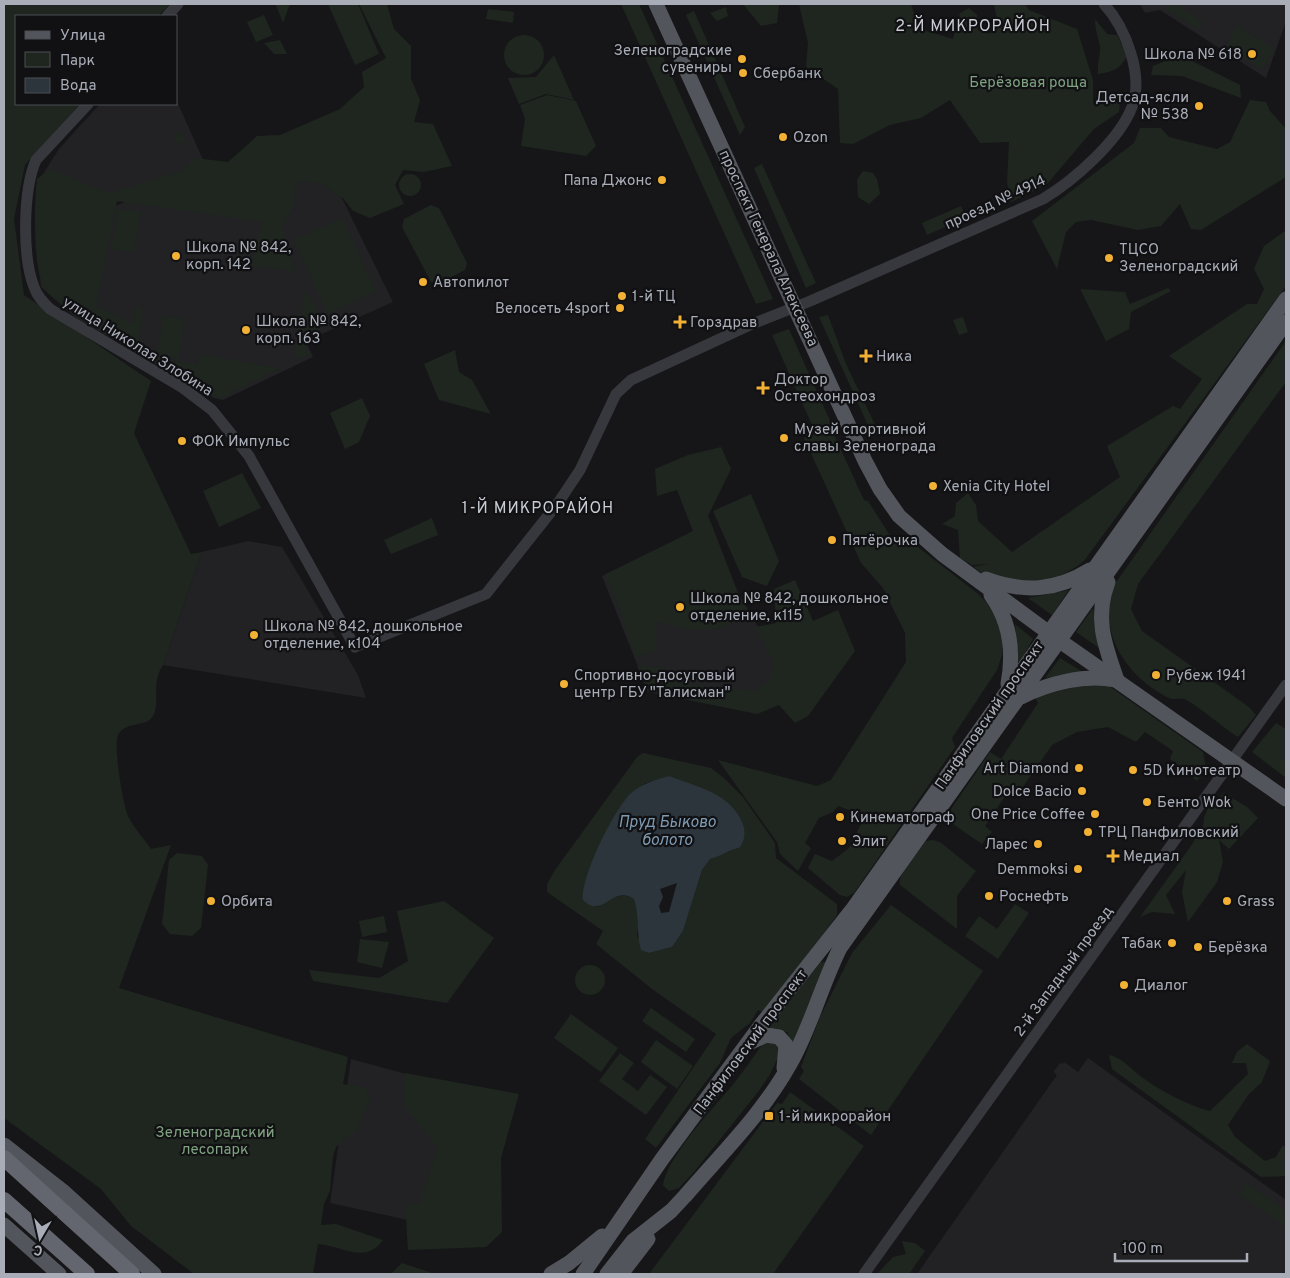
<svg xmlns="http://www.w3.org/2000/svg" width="1290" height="1278" font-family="Overpass,sans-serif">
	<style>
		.built { fill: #222225 }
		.green { fill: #1e261f; fill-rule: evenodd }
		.water { fill: #2c353c; fill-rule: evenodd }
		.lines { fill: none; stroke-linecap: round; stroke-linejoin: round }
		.minor { stroke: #37383d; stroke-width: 11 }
		.major { stroke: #53555c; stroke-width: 15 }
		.highway { stroke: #63666e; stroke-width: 16 }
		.poi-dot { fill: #f2b134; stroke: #111113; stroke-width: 2 }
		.labels { text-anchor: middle; stroke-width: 4.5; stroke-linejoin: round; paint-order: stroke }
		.poi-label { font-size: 15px; fill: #a8adb8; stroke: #111113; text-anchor: start }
		.park-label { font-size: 15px; fill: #7fa381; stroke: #111113 }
		.street-label { font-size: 15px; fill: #a8adb8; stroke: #111113 }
		.neighbourhood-label { font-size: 16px; letter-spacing: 1px; fill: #c9ccd4; stroke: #111113 }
		.water-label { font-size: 16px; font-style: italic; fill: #7f9bb3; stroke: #111113 }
	</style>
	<rect width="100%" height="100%" fill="#161618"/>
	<!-- built -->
	<g class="built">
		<polygon points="1140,4 1286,4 1286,21 1266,78 1160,10 1145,13"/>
		<polygon points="176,99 204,162 38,238 41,177 59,149 100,104 176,104"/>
		<polygon points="208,164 335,184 393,302 306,341 313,357 223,400 214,398 75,317 41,287 37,242"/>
		<polygon points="711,523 738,593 784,671 764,703 642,677 602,576"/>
		<polygon points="248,541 282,547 358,675 366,698 163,665 202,552"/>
		<polygon points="1088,1058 1286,1200 1286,1274 917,1274 1057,1075 1053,1072 1060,1063 1062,1064 1064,1062 1078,1072"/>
		<polygon points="351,1059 506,1101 481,1236 330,1203"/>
	</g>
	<!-- green -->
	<g class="green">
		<path d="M4 4H170L158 16H16V104H80L25 165 14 219 24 295 151 381 134 433 191 554 202 552 163 665C150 685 161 702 153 716 146 728 127 720 118 735 113 744 123 808 129 818 135 829 144 839 151 849L171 845 119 988 348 1057 343 1084C358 1089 361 1080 371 1097L357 1130 336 1147 333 1156 330 1191 324 1204 321 1225 336 1224 383 1240C366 1265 342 1246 318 1244L313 1274H194L131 1226 101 1189 4 1118Z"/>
		<polygon points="278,4 290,4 283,23 276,5"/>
		<polygon points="328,4 358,4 379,54 355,65"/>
		<path d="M359 4H387L394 29 411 46V79L420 100 414 122 433 124 452 166 424 172 403 170 395 185 404 204 370 218 353 211 343 198 320 184 308 181 295 183 294 207 282 225 295 271 251 266 262 222 117 201 96 306 134 324 135 306 142 307 139 348 153 358 197 365 199 354 279 368 220 399C191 382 53 308 43 286 33 263 34 204 37 179L50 169 108 193 180 172 196 158 228 162 257 136 280 135 340 109 364 87 362 72 386 58Z"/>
		<polygon points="621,4 639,4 773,299 756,304"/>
		<polygon points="743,4 781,4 779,5 777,23 761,26"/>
		<polygon points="799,4 911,4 916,20 926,31 953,39 960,13 969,8 977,15 978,30 990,34 998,25 994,4 1025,4 1029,10 1077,29 1093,80 1093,104 1102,101 1099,98 1106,90 1115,98 1117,97 1120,102 1119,112 1094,129 1047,184 1011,202 1007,182 1009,142 980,143 950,100 921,118 890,125 853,144 840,143 838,89 806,67 808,43"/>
		<polygon points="1171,4 1183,4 1181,8 1204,23 1199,30 1167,9"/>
		<polygon points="726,7 728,16 717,21 710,13"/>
		<polygon points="488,9 514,12 513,23 486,19"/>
		<polygon points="694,11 745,127 740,135 686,15"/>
		<polygon points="264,15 273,35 256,42 247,22"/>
		<path d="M1095 19 1107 34 1117 35 1127 56C1120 69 1113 72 1098 74 1097 64 1101 51 1100 46 1098 36 1095 30 1095 19Z"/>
		<polygon points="1237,26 1275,49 1262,69 1225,47"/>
		<circle cx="524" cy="55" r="20"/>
		<polygon points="280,40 287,54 274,54 264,43"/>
		<polygon points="554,55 574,100 546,94 519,104 508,78 536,77"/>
		<polygon points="1180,55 1240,85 1241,98 1182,76 1151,75 1153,66"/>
		<polygon points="547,95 576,101 596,146 586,156 521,146 525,119 520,105"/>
		<polygon points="1250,100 1266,102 1270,111 1286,129 1286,177 1201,230 1191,229 1180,204 1161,226 1138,230 1091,220 1076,222 1066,232 1057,269 1032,221 1134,143 1140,128 1161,128 1169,137 1217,149 1230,142"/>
		<polygon points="176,131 182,135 187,145 174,141"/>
		<polygon points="762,164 816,283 806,288 754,168"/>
		<polygon points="863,171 873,173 877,179 880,194 869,204 858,197 857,180"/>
		<circle cx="410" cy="185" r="11"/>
		<polygon points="431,205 439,208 467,263 465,270 438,284 431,282 402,227 404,219"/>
		<polygon points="961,206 966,218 927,235 922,223"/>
		<polygon points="118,209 141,212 134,253 111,249"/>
		<polygon points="342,218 376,291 328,314 294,240"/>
		<path d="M1286 230V286L1084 561C1063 578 1028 591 1000 583 991 580 981 572 973 567L988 564 972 565 960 558 958 530 942 524 955 516 956 503 968 493 976 505 978 521 1012 552 1120 477 1107 446 1173 406 1180 409 1202 379 1169 356 1247 304H1257L1264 289 1254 269 1264 246Z"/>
		<polygon points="1168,288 1171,291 1131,312 1129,329 1106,341 1081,291 1081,289 1125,292 1130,304"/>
		<polygon points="305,291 327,325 302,336 309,355 294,360"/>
		<polygon points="828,315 846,364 879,433 875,435 867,423 819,317"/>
		<polygon points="163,316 184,319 179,359 157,355"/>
		<polygon points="963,317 968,332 959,335 953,320"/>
		<polygon points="789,329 836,434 835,437 864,500 868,501 891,537 900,541 914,544 977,593 996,612 1002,633 1002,655 997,670 952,738 955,747 854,893 847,897 840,895 808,868 815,854 832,861 849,848 861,824 849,810 838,806 833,812 819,818 805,843 811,848 798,871 780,854 777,842 718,760 817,786 831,780 906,662 905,633 883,588 861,563 804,438 815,432 772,335"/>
		<path d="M1286 341V382L1138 584 1131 609 1142 631 1249 707 1256 715 1238 737C1223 728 1198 705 1184 699 1179 698 1173 700 1169 698 1128 678 1098 635 1112 588Z"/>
		<polygon points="455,350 459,372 472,380 491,414 439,400 424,364"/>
		<polygon points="362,398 370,416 359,442 345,449 330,413"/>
		<path d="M721 447 731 469 708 516 738 593 750 613C711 637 698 631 656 622V651L636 657 606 574 693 531 677 490 657 496 655 469 688 455Z"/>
		<polygon points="242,473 261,508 219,527 203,491"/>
		<polygon points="751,494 779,561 767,586 742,577 713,511"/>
		<polygon points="432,518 438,535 391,554 384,540"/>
		<polygon points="795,580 813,621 838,610 855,651 808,716 795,723 779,705 757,714 648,692 637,666 663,667 664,681 753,691 770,680 774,663 755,627 776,623 774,589"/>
		<polygon points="1069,590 1052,615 1028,598"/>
		<polygon points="1093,608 1102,650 1076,632"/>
		<polygon points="1015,624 1033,639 1019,664 1018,658"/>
		<polygon points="1060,658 1083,672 1045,678"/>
		<polygon points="1092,684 1109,686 1203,752 1206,769 1197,781 1170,759 1173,751 1145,732 1136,742 1108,727 1077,732 1052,745 1018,794 1010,789 985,826 992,832 982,844 947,820 947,815 990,752 1001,759 1038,703 1033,694"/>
		<polygon points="1276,723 1286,729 1286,778 1252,752"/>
		<path d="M643 753 711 768 724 778 743 797 775 843 776 858 837 904V915L766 1014 758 1010 750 1023 731 1038 720 1063 656 1148 645 1139 716 1034 652 989 596 944 603 931 547 892V884L555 870 637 757ZM669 776 739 848C728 850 721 856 710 859L702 870 683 931 672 947 649 953 637 936 639 921 635 899C620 890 610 901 596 907L630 795 646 783Z"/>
		<polygon points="1224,793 1247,807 1258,818 1229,849 1219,840 1223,862 1217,882 1188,922 1182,892 1186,870 1166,895 1175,914 1152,912 1140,917 1191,846 1203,826 1204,817 1208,808"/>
		<path d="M932 840 940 842 976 871 957 896V929L900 885C898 870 918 853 926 841Z"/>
		<polygon points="177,853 202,856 208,865 201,928 192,936 170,934 162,924 169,860"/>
		<polygon points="444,901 494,938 447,1003 313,981 309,970 379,978 408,961 397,911"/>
		<polygon points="1015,904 1029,913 998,959 965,936 979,916 997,929"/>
		<polygon points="891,905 983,971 871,1135 799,1079 804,1071 801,1067 820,1017 852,953"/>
		<polygon points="384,916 387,932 362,937 359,921"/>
		<polygon points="360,939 389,942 382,968 357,962"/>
		<polygon points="821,962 825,962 826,965 792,1046 787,1032 766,1029"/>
		<circle cx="590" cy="980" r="15"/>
		<polygon points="651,1008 695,1039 686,1052 642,1021"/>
		<polygon points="571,1014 618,1048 601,1072 554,1038"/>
		<polygon points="656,1040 693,1066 677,1089 641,1062"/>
		<path d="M771 1041 781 1047 780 1054 769 1076 758 1092 694 1172 679 1188 669 1191 663 1185C668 1157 706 1116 725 1094 739 1078 751 1060 764 1042Z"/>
		<path d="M1247 1044 1270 1061 1262 1082 1249 1094 1228 1125 1235 1137 1265 1161 1276 1157 1283 1145 1286 1148V1176L1261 1177 1112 1069 1109 1055C1124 1058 1131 1070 1143 1078 1163 1092 1187 1105 1210 1111L1248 1074 1246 1063H1232L1237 1052Z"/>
		<polygon points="620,1053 634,1063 622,1079 638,1091 650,1075 667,1087 646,1115 599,1081"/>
		<polygon points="405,1073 519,1094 501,1158 502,1232 486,1247 408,1250 405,1203 419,1204 438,1148 403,1105"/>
		<polygon points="790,1092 864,1146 773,1274 649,1274 777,1103 782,1104"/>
		<polygon points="1245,1185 1249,1185 1286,1212 1286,1227 1240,1195"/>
		<polygon points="902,1241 915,1243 925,1251 909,1274 877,1274 893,1257 906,1254"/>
		<polygon points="402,1263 435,1274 391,1274"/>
	</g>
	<!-- water -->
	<path class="water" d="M669 776C684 782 710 789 723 799 738 810 753 832 739 848 727 850 723 856 710 859L702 870 683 931 672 947 649 953 641 950C636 933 640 917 634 899 612 884 603 920 583 900 581 876 613 812 630 794 641 784 655 780 669 776ZM677 883 669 912 661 913 659 906 663 897 660 889Z"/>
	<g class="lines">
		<!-- minor -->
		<g class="minor">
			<polyline points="167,16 178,4"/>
			<path d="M88 104 36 160C23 190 22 256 34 287 37 296 43 302 50 309L183 388 212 410 249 456 355 647 486 594 558 503 580 470 616 394 631 380 752 324 808 302 1043 199C1073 181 1119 141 1132 107 1144 76 1126 28 1104 4"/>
			<polyline points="864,1274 1286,685"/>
		</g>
		<!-- major -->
		<g class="major">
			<polyline points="656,4 865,461 880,489 899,516 942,554 1060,641 1286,799"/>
			<path d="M986 579C1024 593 1056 591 1090 570"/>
			<path d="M1108 582C1094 618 1105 646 1117 680"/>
			<path d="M991 595C1010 621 1014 652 1008 684"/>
			<path d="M1021 697C1049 683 1085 674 1115 680"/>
			<polyline points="749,1043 766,1035 779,1037 786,1045 784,1068"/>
			<polyline points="4,1145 65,1193 154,1274"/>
			<polyline points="4,1225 59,1274"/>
			<polyline points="551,1274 569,1263 602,1236"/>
			<polyline points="583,1274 662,1159 761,1025 852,910 1286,299"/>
			<path d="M607 1274 633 1241 671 1211 685 1196C721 1154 763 1113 790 1064 811 1027 821 986 840 948L1286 322"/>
			<polyline points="621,1274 648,1239"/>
		</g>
		<!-- highway -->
		<g class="highway">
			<polyline points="4,1158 132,1274"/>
			<polyline points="4,1200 87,1274"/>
		</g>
	</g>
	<!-- markers -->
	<g class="poi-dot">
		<circle cx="1252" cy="54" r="5"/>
		<circle cx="742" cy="59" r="5"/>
		<circle cx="743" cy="73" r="5"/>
		<circle cx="1199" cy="106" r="5"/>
		<circle cx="783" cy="137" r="5"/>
		<circle cx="662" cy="180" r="5"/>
		<circle cx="176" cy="256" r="5"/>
		<circle cx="1109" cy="258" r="5"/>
		<circle cx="423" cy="282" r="5"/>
		<circle cx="622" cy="296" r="5"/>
		<circle cx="620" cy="308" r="5"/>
		<path d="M677.5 314.5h5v5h5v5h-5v5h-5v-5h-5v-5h5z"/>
		<circle cx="246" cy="330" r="5"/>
		<path d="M863.5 348.5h5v5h5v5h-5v5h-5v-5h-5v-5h5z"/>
		<path d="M760.5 380.5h5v5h5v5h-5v5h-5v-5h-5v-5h5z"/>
		<circle cx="784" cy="438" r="5"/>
		<circle cx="182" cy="441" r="5"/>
		<circle cx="933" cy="486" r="5"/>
		<circle cx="832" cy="540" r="5"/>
		<circle cx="680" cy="607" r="5"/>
		<circle cx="254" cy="635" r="5"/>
		<circle cx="1156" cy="675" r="5"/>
		<circle cx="564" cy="684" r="5"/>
		<circle cx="1079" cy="768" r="5"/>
		<circle cx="1133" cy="770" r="5"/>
		<circle cx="1082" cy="791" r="5"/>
		<circle cx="1147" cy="802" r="5"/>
		<circle cx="1095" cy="814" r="5"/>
		<circle cx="840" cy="817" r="5"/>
		<circle cx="1088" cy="832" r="5"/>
		<circle cx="842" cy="841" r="5"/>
		<circle cx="1038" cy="844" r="5"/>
		<path d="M1110.5 848.5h5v5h5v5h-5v5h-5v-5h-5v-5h5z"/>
		<circle cx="1078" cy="869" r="5"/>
		<circle cx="989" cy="896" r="5"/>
		<circle cx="211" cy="901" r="5"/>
		<circle cx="1227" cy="901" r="5"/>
		<circle cx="1172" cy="943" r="5"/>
		<circle cx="1198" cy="947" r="5"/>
		<circle cx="1124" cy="985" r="5"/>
		<rect x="764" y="1111" width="10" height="10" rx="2.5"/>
	</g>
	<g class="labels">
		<!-- poi labels -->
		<g class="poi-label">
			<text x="732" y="55" text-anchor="end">Зеленоградские<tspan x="732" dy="17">сувениры</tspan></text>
			<text x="1242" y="59" text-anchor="end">Школа № 618</text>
			<text x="753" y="78">Сбербанк</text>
			<text x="1189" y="102" text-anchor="end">Детсад-ясли<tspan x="1189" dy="17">№ 538</tspan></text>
			<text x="793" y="142">Ozon</text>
			<text x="652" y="185" text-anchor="end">Папа Джонс</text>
			<text x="186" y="252">Школа № 842,<tspan x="186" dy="17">корп. 142</tspan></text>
			<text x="1119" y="254">ТЦСО<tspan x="1119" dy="17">Зеленоградский</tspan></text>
			<text x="433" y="287">Автопилот</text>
			<text x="632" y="301">1-й ТЦ</text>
			<text x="610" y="313" text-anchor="end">Велосеть 4sport</text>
			<text x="256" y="326">Школа № 842,<tspan x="256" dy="17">корп. 163</tspan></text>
			<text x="690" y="327">Горздрав</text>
			<text x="876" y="361">Ника</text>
			<text x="774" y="384">Доктор<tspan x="774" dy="17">Остеохондроз</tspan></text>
			<text x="794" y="434">Музей спортивной<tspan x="794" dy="17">славы Зеленограда</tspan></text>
			<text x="192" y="446">ФОК Импульс</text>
			<text x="943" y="491">Xenia City Hotel</text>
			<text x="842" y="545">Пятёрочка</text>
			<text x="690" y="603">Школа № 842, дошкольное<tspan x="690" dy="17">отделение, к115</tspan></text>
			<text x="264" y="631">Школа № 842, дошкольное<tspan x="264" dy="17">отделение, к104</tspan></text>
			<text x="574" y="680">Спортивно-досуговый<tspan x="574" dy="17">центр ГБУ "Талисман"</tspan></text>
			<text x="1166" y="680">Рубеж 1941</text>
			<text x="1069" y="773" text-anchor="end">Art Diamond</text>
			<text x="1143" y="775">5D Кинотеатр</text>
			<text x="1072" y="796" text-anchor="end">Dolce Bacio</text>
			<text x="1157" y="807">Бенто Wok</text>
			<text x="1085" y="819" text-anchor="end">One Price Coffee</text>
			<text x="850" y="822">Кинематограф</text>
			<text x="1098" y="837">ТРЦ Панфиловский</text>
			<text x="852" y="846">Элит</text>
			<text x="1028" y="849" text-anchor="end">Ларес</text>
			<text x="1123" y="861">Медиал</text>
			<text x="1068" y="874" text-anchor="end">Demmoksi</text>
			<text x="999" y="901">Роснефть</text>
			<text x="221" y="906">Орбита</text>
			<text x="1237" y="906">Grass</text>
			<text x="1162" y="948" text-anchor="end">Табак</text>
			<text x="1208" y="952">Берёзка</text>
			<text x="1134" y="990">Диалог</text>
			<text x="779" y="1121">1-й микрорайон</text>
		</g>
		<!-- park labels -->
		<g class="park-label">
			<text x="1028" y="87">Берёзовая роща</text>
			<text x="215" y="1137">Зеленоградский<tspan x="215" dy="17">лесопарк</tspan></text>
		</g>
		<!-- street labels -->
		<g class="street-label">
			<text transform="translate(995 202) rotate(-25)" y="5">проезд № 4914</text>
			<text transform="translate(769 248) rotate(65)" y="5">проспект Генерала Алексеева</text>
			<text transform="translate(138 346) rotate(32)" y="5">улица Николая Злобина</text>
			<text transform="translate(989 715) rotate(-55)" y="5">Панфиловский проспект</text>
			<text transform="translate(1063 971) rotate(-54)" y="5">2-й Западный проезд</text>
			<text transform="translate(750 1042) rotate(-53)" y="5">Панфиловский проспект</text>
		</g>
		<!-- neighbourhood labels -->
		<g class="neighbourhood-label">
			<text x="973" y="31">2-Й МИКРОРАЙОН</text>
			<text x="538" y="513">1-Й МИКРОРАЙОН</text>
		</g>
		<!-- water labels -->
		<g class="water-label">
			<text x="667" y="827">Пруд Быково<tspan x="667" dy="18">болото</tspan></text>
		</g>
	</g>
	<!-- border -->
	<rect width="1290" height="1278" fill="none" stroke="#a8adb8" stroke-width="10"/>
	<!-- legend -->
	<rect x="15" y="15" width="162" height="90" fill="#111113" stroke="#4d4f55"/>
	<rect x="25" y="31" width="25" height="8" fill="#53555c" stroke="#4d4f55"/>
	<text x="60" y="40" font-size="15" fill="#a8adb8">Улица</text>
	<rect x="25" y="52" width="25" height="15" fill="#1e261f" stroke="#4d4f55"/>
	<text x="60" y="65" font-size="15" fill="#a8adb8">Парк</text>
	<rect x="25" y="78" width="25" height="15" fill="#2c353c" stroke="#4d4f55"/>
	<text x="60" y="90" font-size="15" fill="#a8adb8">Вода</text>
	<!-- north arrow -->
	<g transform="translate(40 1238) rotate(189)" stroke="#111113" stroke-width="4" paint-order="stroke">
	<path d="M0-4L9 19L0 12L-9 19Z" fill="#a8adb8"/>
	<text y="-8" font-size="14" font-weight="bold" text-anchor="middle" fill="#a8adb8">С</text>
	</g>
	<!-- scale -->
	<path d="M1115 1253v8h132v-8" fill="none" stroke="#a8adb8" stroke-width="2.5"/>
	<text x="1122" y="1253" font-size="15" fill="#a8adb8" stroke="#111113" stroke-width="4" paint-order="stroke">100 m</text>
</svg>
